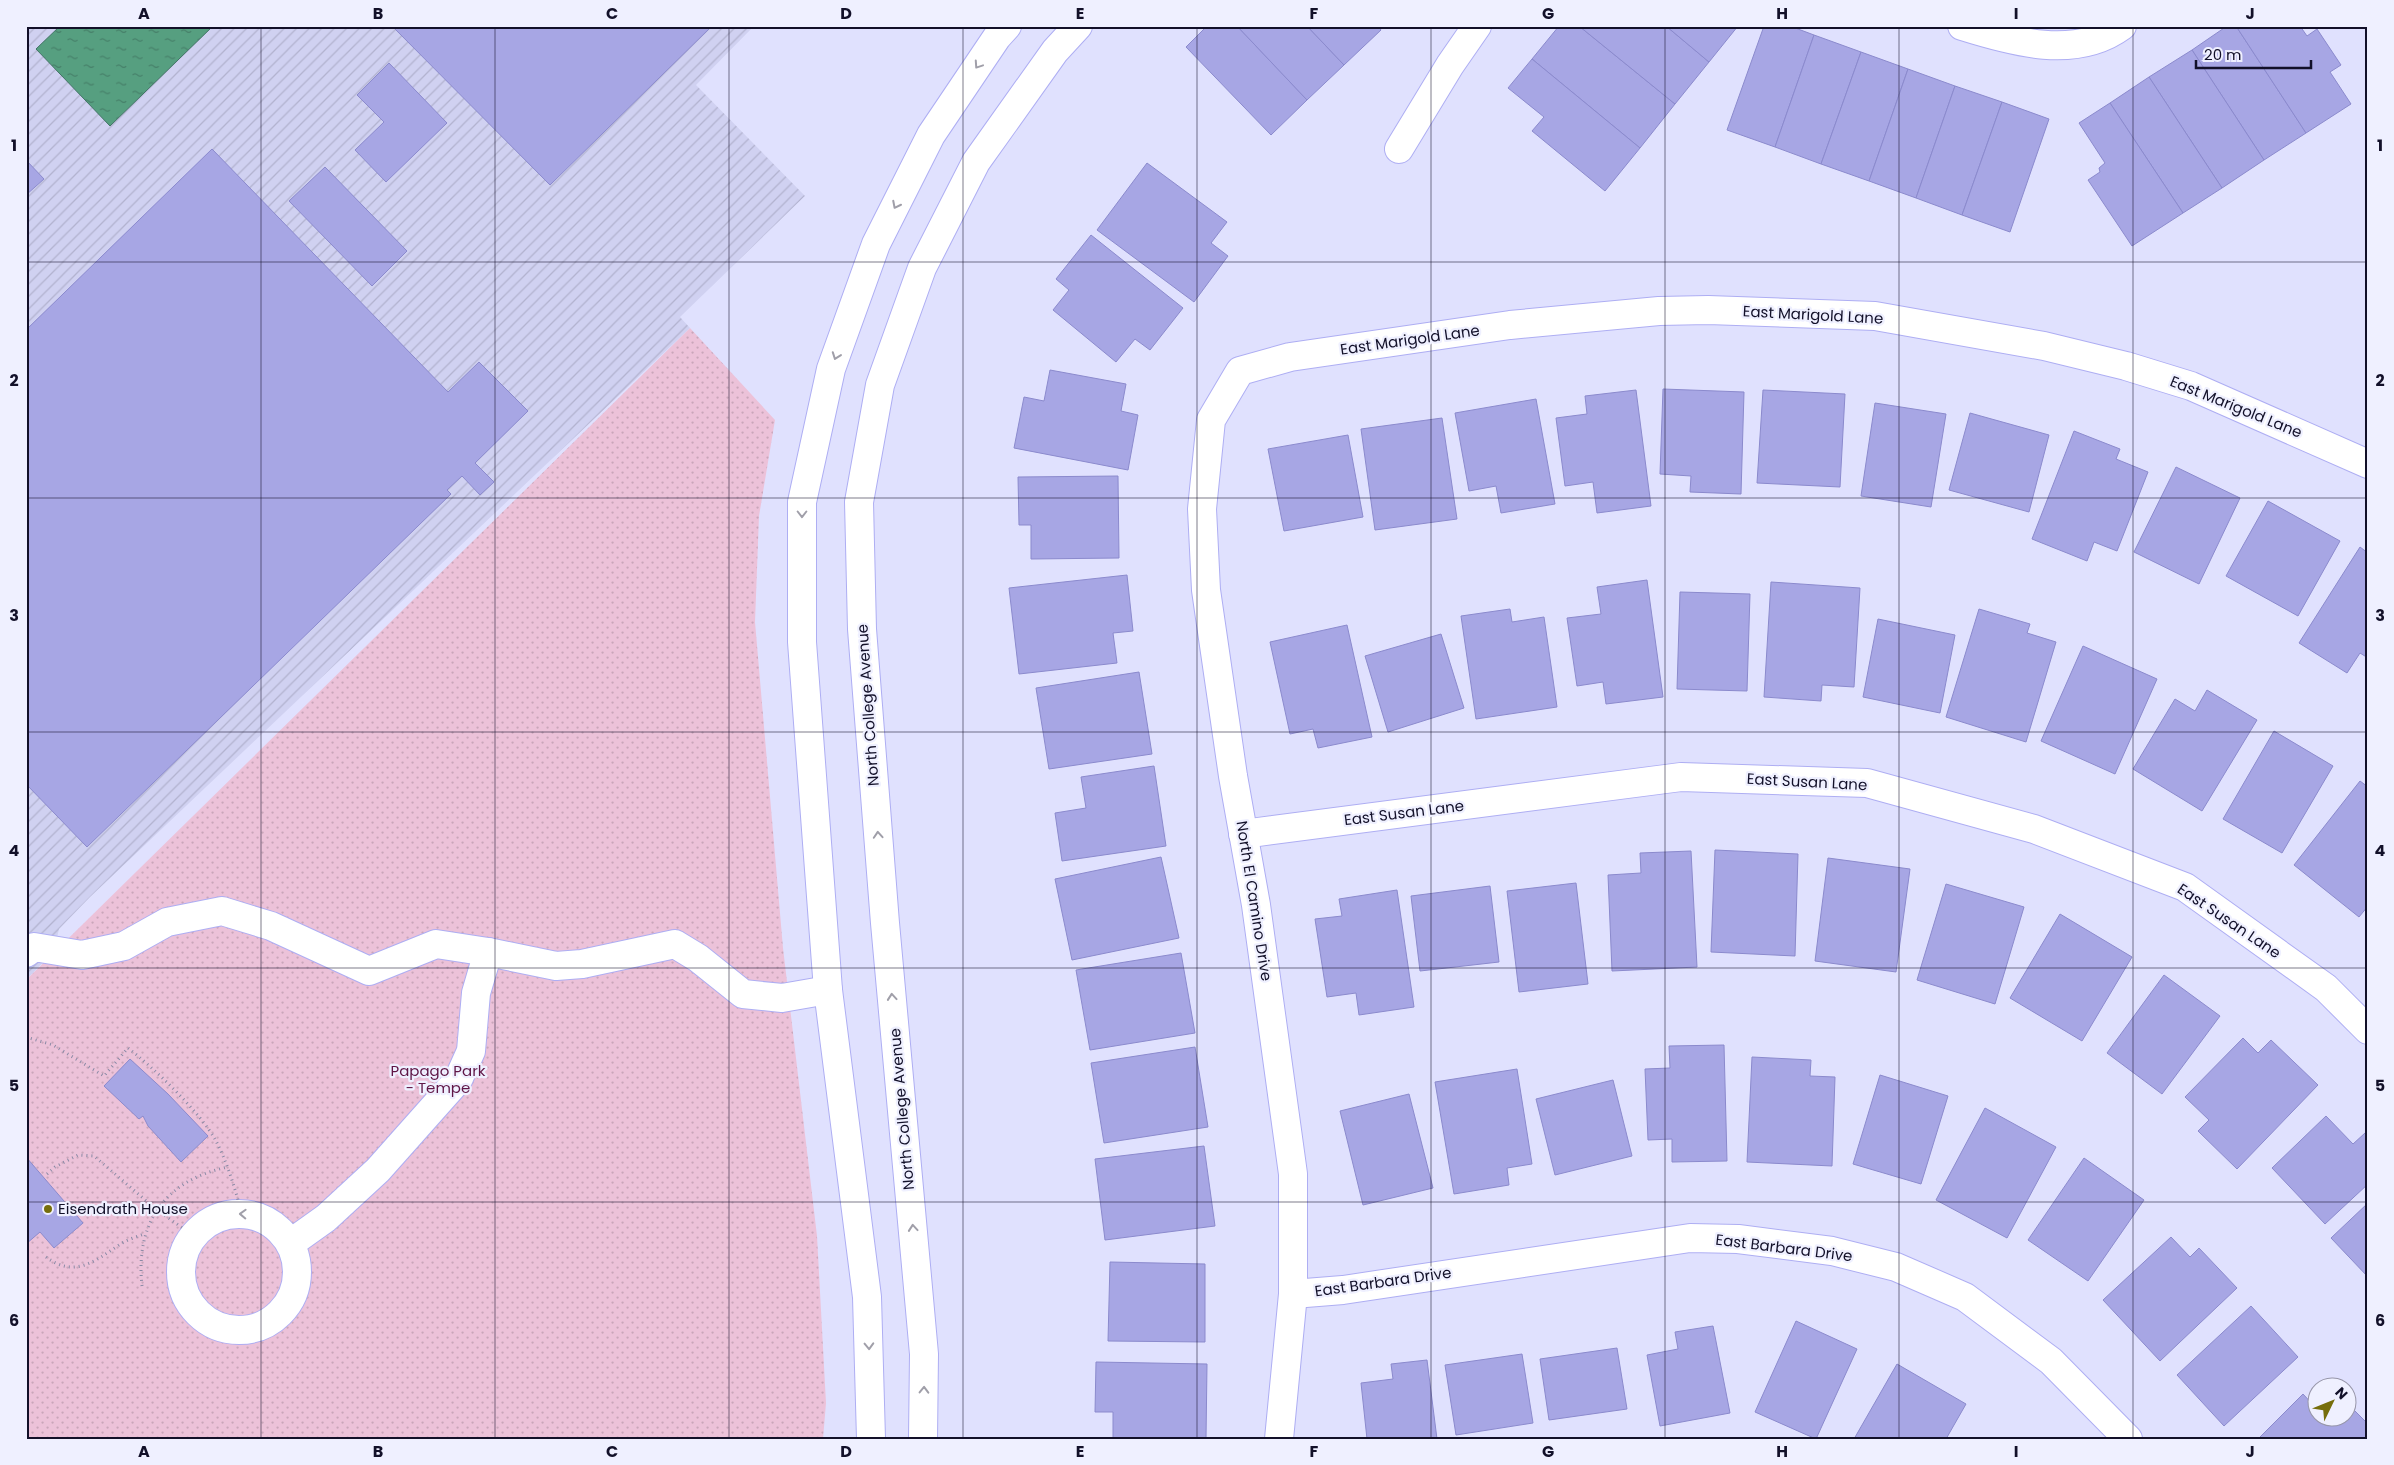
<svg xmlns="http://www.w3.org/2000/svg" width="2394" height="1465" font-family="Poppins,sans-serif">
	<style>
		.industrial { fill: url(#industrial-furrows) }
		.park { fill: url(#park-dots) }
		.water { fill: url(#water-ripples); stroke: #427466 }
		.building { fill: #a7a6e4; stroke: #8b8acd }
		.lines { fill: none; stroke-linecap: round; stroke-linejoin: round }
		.minor-casing { stroke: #aeaef3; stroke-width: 30 }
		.path { stroke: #8a89a5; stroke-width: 3; stroke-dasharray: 1 4; stroke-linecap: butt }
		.minor { stroke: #fff; stroke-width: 28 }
		.oneway { stroke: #a09fa9 }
		.grid { fill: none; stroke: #121029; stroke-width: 1; stroke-opacity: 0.55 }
		.poi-dot { fill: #766e0c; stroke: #eff0ff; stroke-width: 2 }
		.labels { text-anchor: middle; stroke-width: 4.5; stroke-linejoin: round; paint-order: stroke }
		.street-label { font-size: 15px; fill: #121029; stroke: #eff0ff }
		.park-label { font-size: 15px; fill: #5f1646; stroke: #eff0ff }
		.poi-label { font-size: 15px; fill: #121029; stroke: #eff0ff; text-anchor: start }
		.neatline { fill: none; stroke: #121029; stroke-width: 2 }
		.grid-label { font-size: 16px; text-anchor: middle; font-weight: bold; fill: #121029 }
	</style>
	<defs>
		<pattern id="industrial-furrows" width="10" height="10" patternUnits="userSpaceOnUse" patternTransform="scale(1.25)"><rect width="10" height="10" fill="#d0d1f1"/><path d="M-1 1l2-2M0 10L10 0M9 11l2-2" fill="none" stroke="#b2b2cf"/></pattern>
		<pattern id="park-dots" width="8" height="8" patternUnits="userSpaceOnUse" patternTransform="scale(1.25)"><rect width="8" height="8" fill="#ecc2d9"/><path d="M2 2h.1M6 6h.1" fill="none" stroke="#c9a6ba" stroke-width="1.8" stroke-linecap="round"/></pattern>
		<pattern id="water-ripples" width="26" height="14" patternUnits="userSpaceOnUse" patternTransform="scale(1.25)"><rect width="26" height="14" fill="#569f80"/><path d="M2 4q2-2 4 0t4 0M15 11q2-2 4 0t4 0" fill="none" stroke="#468069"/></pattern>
	</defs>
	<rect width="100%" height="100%" fill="#e0e1fe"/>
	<!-- industrial -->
	<polygon class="industrial" points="26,26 754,26 696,85 805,196 680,317 690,328 90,897 59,929 54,951 26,980"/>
	<!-- park -->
	<polygon class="park" points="690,328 775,420 759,516 755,622 783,948 817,1236 826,1403 823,1439 26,1439 26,980"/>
	<!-- water -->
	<polygon class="water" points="60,26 213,26 110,126 36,49"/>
	<!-- building -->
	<g class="building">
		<polygon points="392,26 712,26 550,185"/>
		<polygon points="1207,26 1237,26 1307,100 1271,135 1186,47"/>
		<polygon points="1237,26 1307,26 1344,65 1307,100"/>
		<polygon points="1307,26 1378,26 1381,30 1344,65"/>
		<polygon points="1559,26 1579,26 1675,104 1640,148 1532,59"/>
		<polygon points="1579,26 1666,26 1709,62 1675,104"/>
		<polygon points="1666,26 1738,26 1709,62"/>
		<polygon points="1764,26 1790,26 1814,35 1775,147 1727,130"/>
		<polygon points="2227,26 2236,26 2306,133 2264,160 2192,50"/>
		<polygon points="2236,26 2300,26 2307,36 2317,29 2341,65 2330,72 2351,104 2306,133"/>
		<polygon points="1814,35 1861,52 1821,164 1775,147"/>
		<polygon points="2192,50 2264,160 2222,188 2149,77"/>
		<polygon points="1861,52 1908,69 1869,181 1821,164"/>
		<polygon points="1532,59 1640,148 1605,191 1532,131 1544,117 1508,88"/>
		<polygon points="389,63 447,123 386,182 355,150 384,122 357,95"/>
		<polygon points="1908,69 1955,86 1916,198 1869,181"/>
		<polygon points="2149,77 2222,188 2183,213 2110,103"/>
		<polygon points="1955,86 2002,102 1962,215 1916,198"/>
		<polygon points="2002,102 2049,119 2010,232 1962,215"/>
		<polygon points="2110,103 2183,213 2132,246 2088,180 2100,172 2099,168 2105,163 2079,123"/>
		<polygon points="212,149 448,392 479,362 528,411 475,463 494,482 480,495 462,476 447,490 451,494 87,847 26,784 26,330"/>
		<polygon points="26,160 44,179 26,195"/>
		<polygon points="1147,163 1227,222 1211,243 1228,256 1194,302 1097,230"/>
		<polygon points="325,167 407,251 372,286 289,201"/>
		<polygon points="1091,235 1183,308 1150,350 1135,339 1116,362 1053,310 1069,290 1056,279"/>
		<polygon points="1050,370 1126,384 1121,411 1138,415 1128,470 1014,448 1024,397 1044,401"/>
		<polygon points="1663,389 1744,392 1741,494 1690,492 1691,476 1660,474"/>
		<polygon points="1636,390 1651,506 1597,513 1593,482 1565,486 1556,418 1587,414 1585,396"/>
		<polygon points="1763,390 1845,394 1840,487 1757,483"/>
		<polygon points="1536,399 1555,504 1501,513 1496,486 1469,491 1455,413"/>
		<polygon points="1875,403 1946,414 1931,507 1861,496"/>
		<polygon points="1970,413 2049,435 2029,512 1949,490"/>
		<polygon points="1442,418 1457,519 1375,530 1361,429"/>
		<polygon points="2074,431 2120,449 2116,459 2148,472 2117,551 2094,542 2087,561 2032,539"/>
		<polygon points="1348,435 1363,517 1284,531 1268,449"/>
		<polygon points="2176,467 2240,498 2199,584 2134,552"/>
		<polygon points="1118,476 1119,558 1031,559 1031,525 1019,525 1018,477"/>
		<polygon points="2268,501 2340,541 2298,616 2226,576"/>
		<polygon points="2360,547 2368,553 2368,658 2360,653 2347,673 2299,643"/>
		<polygon points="1127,575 1133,631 1113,633 1117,663 1019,674 1009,588"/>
		<polygon points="1647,580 1663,697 1606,704 1603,682 1577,686 1567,618 1601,614 1597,587"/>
		<polygon points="1771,582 1860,588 1854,687 1822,685 1821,701 1764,697"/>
		<polygon points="1680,592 1750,594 1747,691 1677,689"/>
		<polygon points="1510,609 1512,622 1544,617 1557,707 1476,719 1461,616"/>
		<polygon points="1979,609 2030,624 2027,633 2056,642 2026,742 1946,717"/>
		<polygon points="1878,619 1955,635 1940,713 1863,697"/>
		<polygon points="1347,625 1372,737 1318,748 1313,729 1290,734 1270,642"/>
		<polygon points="1441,634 1464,708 1388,732 1365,656"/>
		<polygon points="2083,646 2157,679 2115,774 2041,741"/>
		<polygon points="1139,672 1152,754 1049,769 1036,688"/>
		<polygon points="2207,690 2257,720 2202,811 2133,769 2175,699 2195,711"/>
		<polygon points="2274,731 2333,766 2282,853 2223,819"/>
		<polygon points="1154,766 1166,846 1062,861 1055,813 1086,808 1081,777"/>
		<polygon points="2360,781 2368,787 2368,906 2359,917 2294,865"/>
		<polygon points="1715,850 1798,854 1795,956 1711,952"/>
		<polygon points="1691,851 1697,967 1612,971 1608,875 1641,873 1640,853"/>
		<polygon points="1161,857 1179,938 1072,960 1055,879"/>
		<polygon points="1828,858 1910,869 1896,972 1815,961"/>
		<polygon points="1576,883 1588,984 1519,992 1507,891"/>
		<polygon points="1946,884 2024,907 1995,1004 1917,980"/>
		<polygon points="1490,886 1499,962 1420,971 1411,896"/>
		<polygon points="1397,890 1414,1007 1359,1015 1356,993 1327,997 1315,919 1342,916 1339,899"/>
		<polygon points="2060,914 2132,957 2082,1041 2010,998"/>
		<polygon points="1181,953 1195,1033 1090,1050 1076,970"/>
		<polygon points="2164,975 2220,1016 2162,1094 2107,1053"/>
		<polygon points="2243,1038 2258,1053 2271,1040 2318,1085 2237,1169 2198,1131 2209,1120 2185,1097"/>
		<polygon points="1724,1045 1727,1161 1672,1162 1672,1139 1648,1140 1645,1069 1670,1068 1669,1046"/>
		<polygon points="1195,1047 1208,1127 1104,1143 1091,1063"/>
		<polygon points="1752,1057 1811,1060 1810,1076 1835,1077 1832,1166 1747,1162"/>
		<polygon points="130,1059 168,1094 208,1136 181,1162 148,1126 143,1116 139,1119 104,1086"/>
		<polygon points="1517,1069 1532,1164 1507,1168 1509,1185 1454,1194 1435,1082"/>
		<polygon points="1880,1075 1948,1096 1921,1184 1853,1164"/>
		<polygon points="1613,1080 1632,1156 1555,1175 1536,1099"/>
		<polygon points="1409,1094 1433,1188 1363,1205 1340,1111"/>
		<polygon points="1985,1108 2056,1147 2007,1238 1936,1200"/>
		<polygon points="2326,1116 2353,1144 2365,1133 2368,1135 2368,1184 2325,1224 2272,1168"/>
		<polygon points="1204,1146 1215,1226 1105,1240 1095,1159"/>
		<polygon points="26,1157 83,1223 54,1248 40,1232 26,1244"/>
		<polygon points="2084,1158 2144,1200 2088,1281 2028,1240"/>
		<polygon points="2368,1203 2368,1277 2331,1238"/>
		<polygon points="2171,1237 2190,1257 2199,1248 2237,1288 2160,1361 2103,1300"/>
		<polygon points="1110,1262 1205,1264 1205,1342 1108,1341"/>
		<polygon points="2251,1306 2298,1357 2224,1426 2177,1375"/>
		<polygon points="1796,1321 1857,1349 1816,1439 1755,1412"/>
		<polygon points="1713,1326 1730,1413 1660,1426 1647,1355 1678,1349 1675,1332"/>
		<polygon points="1617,1348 1627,1409 1549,1420 1540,1359"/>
		<polygon points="1522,1354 1533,1423 1456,1435 1445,1365"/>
		<polygon points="1427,1360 1437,1439 1367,1439 1361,1383 1393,1379 1391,1364"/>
		<polygon points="1096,1362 1207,1364 1206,1439 1113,1439 1113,1412 1095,1412"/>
		<polygon points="1897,1364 1966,1404 1946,1439 1854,1439"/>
		<polygon points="2303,1394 2316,1408 2316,1418 2346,1418 2346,1402 2368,1424 2368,1439 2258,1439"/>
	</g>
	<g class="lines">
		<defs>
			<g id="minor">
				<path d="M1962 26C2013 42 2076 60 2122 26"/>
				<polyline points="1399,149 1450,65 1477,26"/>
				<polyline points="1243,834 1681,777 1867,783 2034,829 2185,887 2326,988 2368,1030"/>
				<polyline points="26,953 34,947 82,955 124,946 167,922 222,911 271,926 369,971 436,944 488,952 556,966 582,964 675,944 698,958 743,994 782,998 828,990"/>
				<circle cx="239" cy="1272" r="58"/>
				<polyline points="291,1243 326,1218 378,1170 458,1080 471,1051 476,993 488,952"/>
				<polyline points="1293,1294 1343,1290 1690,1238 1738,1239 1832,1251 1896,1267 1965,1297 2051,1361 2128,1439"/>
				<polyline points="871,1439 867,1297 828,990 802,642 802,502 831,369 876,244 931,135 997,37 1007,26"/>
				<polyline points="923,1439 924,1354 885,923 862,629 859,502 880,385 922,268 976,162 1055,51 1078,26"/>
				<polyline points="1279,1439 1293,1294 1293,1174 1256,905 1233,776 1206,590 1202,509 1211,420 1240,371 1290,357 1510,325 1659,311 1708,310 1875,316 2044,346 2126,366 2191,386 2368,464"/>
			</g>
		</defs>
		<!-- minor casing -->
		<use href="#minor" class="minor-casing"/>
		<!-- path -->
		<g class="path">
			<path d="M26 1037 53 1045 104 1076 128 1048C154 1068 201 1113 216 1141 228 1164 235 1189 242 1214"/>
			<polyline points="47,1174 55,1167 78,1155 94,1156 157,1210 194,1236"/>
			<path d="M46 1257C74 1278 94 1262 119 1245 126 1240 136 1237 144 1234"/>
			<path d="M142 1286C135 1223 165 1180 228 1167"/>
		</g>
		<!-- minor -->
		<use href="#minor" class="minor"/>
	</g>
	<!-- one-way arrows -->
	<defs><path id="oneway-chevron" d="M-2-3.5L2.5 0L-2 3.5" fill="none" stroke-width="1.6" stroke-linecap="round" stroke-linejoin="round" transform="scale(1.25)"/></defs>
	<g class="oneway">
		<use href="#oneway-chevron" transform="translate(978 65) rotate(124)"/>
		<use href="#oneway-chevron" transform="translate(896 205) rotate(117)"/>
		<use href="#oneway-chevron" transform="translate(836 356) rotate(110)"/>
		<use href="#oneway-chevron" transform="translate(802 514) rotate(90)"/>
		<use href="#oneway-chevron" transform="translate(878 835) rotate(-94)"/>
		<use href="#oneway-chevron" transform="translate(892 997) rotate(-95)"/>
		<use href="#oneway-chevron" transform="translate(243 1214) rotate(-178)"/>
		<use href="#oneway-chevron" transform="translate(913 1228) rotate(-95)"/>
		<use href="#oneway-chevron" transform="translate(869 1346) rotate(88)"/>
		<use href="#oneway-chevron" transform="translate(924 1390) rotate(-89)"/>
	</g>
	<!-- grid -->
	<path class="grid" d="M261 26V1439M495 26V1439M729 26V1439M963 26V1439M1197 26V1439M1431 26V1439M1665 26V1439M1899 26V1439M2133 26V1439M26 262H2368M26 498H2368M26 732H2368M26 968H2368M26 1202H2368"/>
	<!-- markers -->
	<circle class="poi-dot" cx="48" cy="1209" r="5"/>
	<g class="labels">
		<!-- street labels -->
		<g class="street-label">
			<text transform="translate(1813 315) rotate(3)" y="5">East Marigold Lane</text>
			<text transform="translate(1410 340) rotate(-8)" y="5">East Marigold Lane</text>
			<text transform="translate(2236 407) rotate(22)" y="5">East Marigold Lane</text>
			<text transform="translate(868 705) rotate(-94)" y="5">North College Avenue</text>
			<text transform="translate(1807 782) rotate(3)" y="5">East Susan Lane</text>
			<text transform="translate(1404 813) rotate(-7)" y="5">East Susan Lane</text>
			<text transform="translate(1254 901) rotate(81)" y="5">North El Camino Drive</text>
			<text transform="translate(2229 921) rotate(34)" y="5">East Susan Lane</text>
			<text transform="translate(902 1109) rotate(-95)" y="5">North College Avenue</text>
			<text transform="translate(1784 1248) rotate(7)" y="5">East Barbara Drive</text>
			<text transform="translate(1383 1282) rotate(-8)" y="5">East Barbara Drive</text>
		</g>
		<!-- park labels -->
		<g class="park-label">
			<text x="438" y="1076">Papago Park<tspan x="438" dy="17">- Tempe</tspan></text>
		</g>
		<!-- poi labels -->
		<g class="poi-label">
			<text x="58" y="1214">Eisendrath House</text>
		</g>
	</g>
	<!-- border -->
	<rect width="2394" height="1465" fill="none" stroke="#eff0ff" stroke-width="55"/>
	<!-- north arrow -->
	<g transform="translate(2332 1402) rotate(47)"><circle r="24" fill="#eff0ff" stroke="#9796a9"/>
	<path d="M0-4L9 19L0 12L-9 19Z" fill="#766e0c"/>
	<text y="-8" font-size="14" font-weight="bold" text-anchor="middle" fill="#121029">N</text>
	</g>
	<!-- scale -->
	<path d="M2196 60v8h115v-8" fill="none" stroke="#121029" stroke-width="2.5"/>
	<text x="2204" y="60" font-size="15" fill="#121029" stroke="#eff0ff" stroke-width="4" paint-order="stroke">20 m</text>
	<rect x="28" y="28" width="2338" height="1410" class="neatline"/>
	<g class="grid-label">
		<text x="144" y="19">A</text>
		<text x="378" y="19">B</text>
		<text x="612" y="19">C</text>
		<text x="846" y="19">D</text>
		<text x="1080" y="19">E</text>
		<text x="1314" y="19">F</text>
		<text x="1548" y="19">G</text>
		<text x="1782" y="19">H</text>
		<text x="2016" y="19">I</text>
		<text x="2250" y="19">J</text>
		<text x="14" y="151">1</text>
		<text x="2380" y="151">1</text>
		<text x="14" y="386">2</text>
		<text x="2380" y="386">2</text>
		<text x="14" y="621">3</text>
		<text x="2380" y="621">3</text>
		<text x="14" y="856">4</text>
		<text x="2380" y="856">4</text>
		<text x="14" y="1091">5</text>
		<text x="2380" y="1091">5</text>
		<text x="14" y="1326">6</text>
		<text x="2380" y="1326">6</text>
		<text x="144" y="1457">A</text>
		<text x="378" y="1457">B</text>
		<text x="612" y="1457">C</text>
		<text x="846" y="1457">D</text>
		<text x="1080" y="1457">E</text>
		<text x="1314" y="1457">F</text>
		<text x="1548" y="1457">G</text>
		<text x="1782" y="1457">H</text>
		<text x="2016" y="1457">I</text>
		<text x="2250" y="1457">J</text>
	</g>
</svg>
